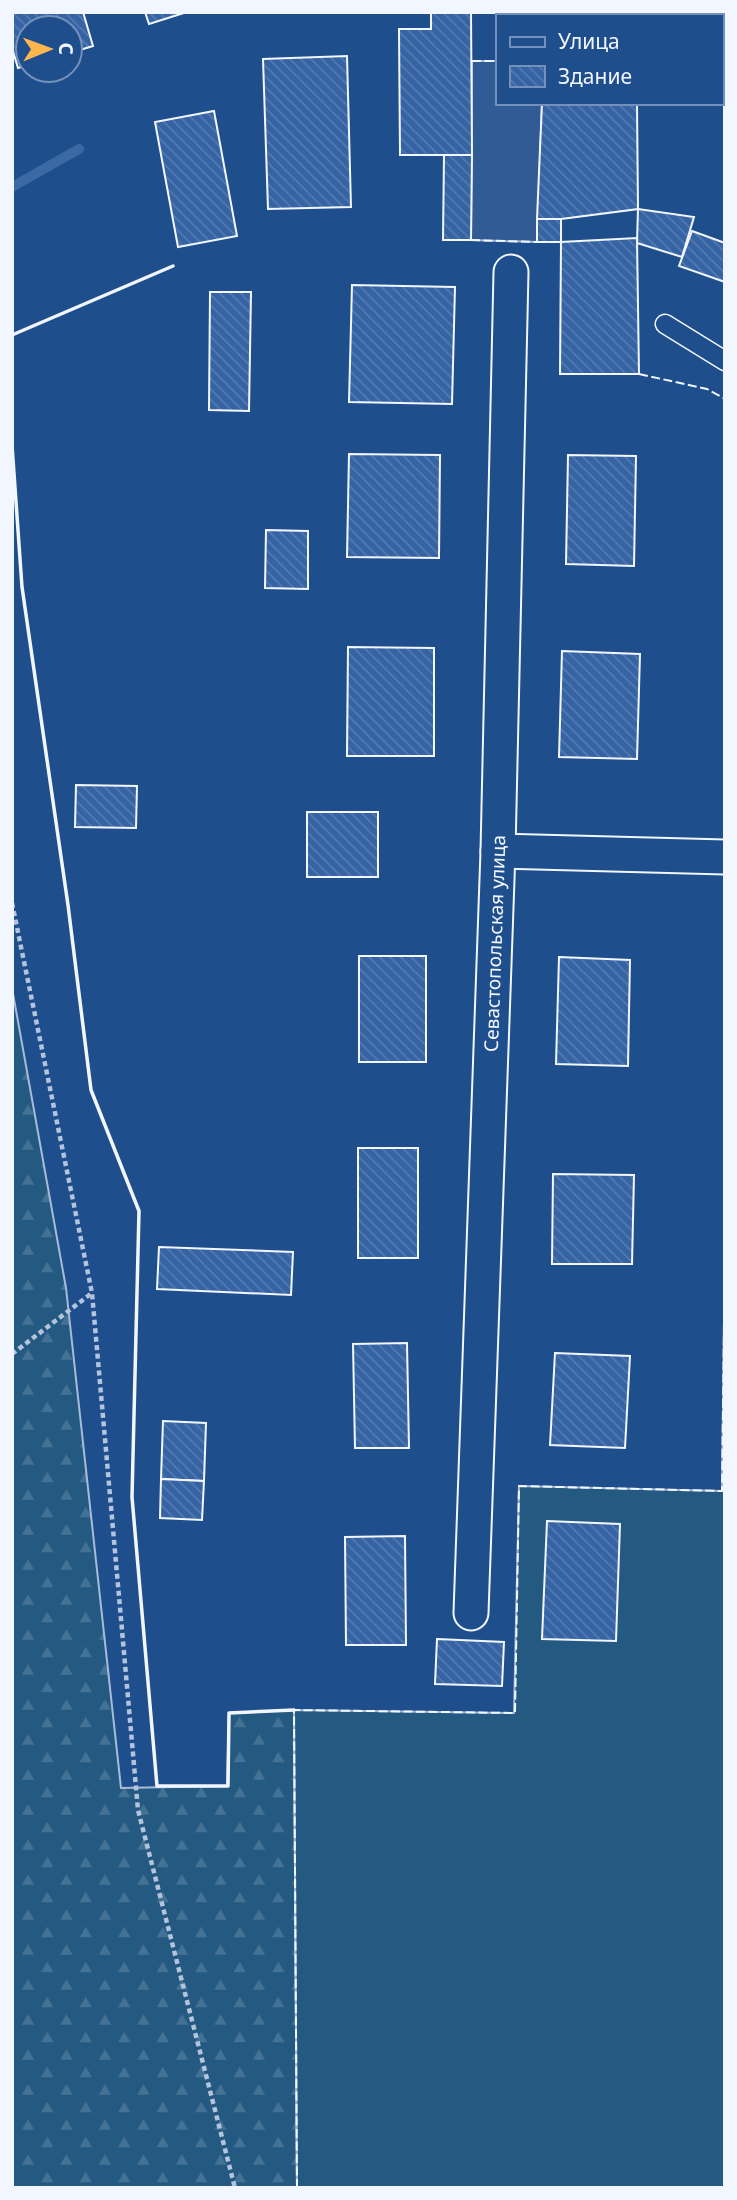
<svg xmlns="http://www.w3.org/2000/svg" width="737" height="2200" font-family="'Noto Sans',sans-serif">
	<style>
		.forest { fill: url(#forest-firs); stroke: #a8bbd7; stroke-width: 2 }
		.pitch { fill: #245a82; stroke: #a8bbd7; stroke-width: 2 }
		.parking { fill: #305b95; stroke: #a8bbd7; stroke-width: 2 }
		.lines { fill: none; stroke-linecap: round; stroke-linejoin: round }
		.stream { stroke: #3b69a3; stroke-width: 10 }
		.building { fill: url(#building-back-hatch); stroke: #f2f6ff; stroke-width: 2 }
		.service-casing { stroke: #f2f6ff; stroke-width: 21 }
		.minor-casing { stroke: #f2f6ff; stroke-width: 37 }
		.path { stroke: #b3c4dc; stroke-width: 4.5; stroke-dasharray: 5 3.5; stroke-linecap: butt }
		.service { stroke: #1f4e8c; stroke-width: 18 }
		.minor { stroke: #1f4e8c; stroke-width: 33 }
		.fence { stroke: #f2f6ff; stroke-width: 2; stroke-dasharray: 9 3.5; stroke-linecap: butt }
		.wall { stroke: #f2f6ff; stroke-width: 3.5 }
		.labels { text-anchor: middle; stroke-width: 5; stroke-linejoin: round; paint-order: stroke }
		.street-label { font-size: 19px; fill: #f2f6ff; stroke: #1f4e8c }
	</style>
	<defs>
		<pattern id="forest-firs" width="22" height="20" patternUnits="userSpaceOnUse" patternTransform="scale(1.75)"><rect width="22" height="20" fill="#245a82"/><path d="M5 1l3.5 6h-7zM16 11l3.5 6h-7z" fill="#447295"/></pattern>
		<pattern id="building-back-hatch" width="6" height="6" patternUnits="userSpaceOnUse" patternTransform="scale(1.75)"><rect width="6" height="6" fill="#3563a3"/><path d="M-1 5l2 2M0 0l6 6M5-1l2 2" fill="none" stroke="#537ab1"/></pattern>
	</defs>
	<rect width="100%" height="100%" fill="#1f4e8c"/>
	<!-- forest -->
	<polygon class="forest" points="12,988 66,1288 121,1788 227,1786 229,1713 294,1710 297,2188 12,2188"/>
	<!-- pitch -->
	<polygon class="pitch" points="725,1238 725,2188 297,2188 294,1710 514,1713 519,1486 722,1491"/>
	<!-- parking -->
	<polygon class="parking" points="472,61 497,61 497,103 542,103 537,242 471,240"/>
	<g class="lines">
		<!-- stream -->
		<polyline class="stream" points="12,187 79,149"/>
	</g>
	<!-- building -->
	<g class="building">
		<polygon points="12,12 83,12 93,46 70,53 70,28 28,28 28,65 18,68 12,48"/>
		<polygon points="145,12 187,12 149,24"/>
		<polygon points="431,12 471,12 472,155 400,155 399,29 431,29"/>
		<rect x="544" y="12" width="92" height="4"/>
		<polygon points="347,56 351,207 268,209 263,59"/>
		<polygon points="542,103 637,103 638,209 561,219 537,219"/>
		<polygon points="214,111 237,236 178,247 155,122"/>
		<polygon points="444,155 472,155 471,240 443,240"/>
		<polygon points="638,209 694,217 682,257 637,243"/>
		<rect x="537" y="219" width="24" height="23"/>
		<polygon points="692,231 725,243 725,282 679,266"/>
		<polygon points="637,238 639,374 560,374 561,242"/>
		<polygon points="352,285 455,287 452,404 349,402"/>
		<polygon points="210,292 251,292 249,411 209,410"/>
		<polygon points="349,454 440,455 439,558 347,557"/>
		<polygon points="568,455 636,456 634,566 566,564"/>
		<polygon points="266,530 308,531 308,589 265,588"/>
		<polygon points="348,647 434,648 434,756 347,756"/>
		<polygon points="562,651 640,654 637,759 559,757"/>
		<polygon points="76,785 137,786 136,828 75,827"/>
		<rect x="307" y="812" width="71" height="65"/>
		<rect x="359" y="956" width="67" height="106"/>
		<polygon points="559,957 630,960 628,1066 556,1064"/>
		<rect x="358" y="1148" width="60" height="110"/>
		<polygon points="553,1174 634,1175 632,1264 552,1264"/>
		<polygon points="159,1247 293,1252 291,1295 157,1289"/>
		<polygon points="407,1343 409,1448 355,1448 353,1344"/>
		<polygon points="555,1353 630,1356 625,1448 550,1445"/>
		<polygon points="163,1421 206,1423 204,1481 161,1479"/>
		<polygon points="161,1479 204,1481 202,1520 160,1518"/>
		<polygon points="547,1521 620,1524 616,1641 542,1639"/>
		<polygon points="405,1536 406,1645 346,1645 345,1537"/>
		<polygon points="437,1639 504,1642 502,1686 435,1684"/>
	</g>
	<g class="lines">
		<defs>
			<polyline id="service" points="665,324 725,361"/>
			<g id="minor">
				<polyline points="498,851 725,857"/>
				<path id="s1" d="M471 1613 498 851 511 272"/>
			</g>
		</defs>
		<!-- service casing -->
		<use href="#service" class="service-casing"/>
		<!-- minor casing -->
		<use href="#minor" class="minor-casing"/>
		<!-- path -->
		<g class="path">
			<polyline points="12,903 92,1293 138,1810 235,2188"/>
			<polyline points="12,1354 92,1293"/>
		</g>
		<!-- service -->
		<use href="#service" class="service"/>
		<!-- minor -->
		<use href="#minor" class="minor"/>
		<!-- fence -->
		<g class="fence">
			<polyline points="472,61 497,61"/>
			<polyline points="471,240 537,242"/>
			<polyline points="639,374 707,389 725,399"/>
			<polyline points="297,2188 294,1710 515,1713 519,1486 722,1491 725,1238"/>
		</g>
		<!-- wall -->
		<g class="wall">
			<polyline points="12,335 173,266"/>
			<polyline points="12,445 22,587 68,905 91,1090 139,1211 132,1497 157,1786 228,1786 229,1713 294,1710"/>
		</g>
	</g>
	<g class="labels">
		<!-- street labels -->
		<g class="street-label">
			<text dy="7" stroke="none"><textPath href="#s1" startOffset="670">Севастопольская улица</textPath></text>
		</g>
	</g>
	<!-- border -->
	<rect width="737" height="2200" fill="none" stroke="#f2f6ff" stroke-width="28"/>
	<!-- legend -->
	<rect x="496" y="14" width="228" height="91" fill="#1f4e8c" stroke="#7391ba" stroke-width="2"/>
	<rect x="510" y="37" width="35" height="10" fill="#1f4e8c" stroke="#7391ba" stroke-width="2"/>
	<text x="558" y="49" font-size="21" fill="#f2f6ff">Улица</text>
	<rect x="510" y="66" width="35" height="21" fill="url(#building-back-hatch)" stroke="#7391ba" stroke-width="2"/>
	<text x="558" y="84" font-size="21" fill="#f2f6ff">Здание</text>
	<!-- north arrow -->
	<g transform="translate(49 49) rotate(89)"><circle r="33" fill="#1f4e8c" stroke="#7391ba" stroke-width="2"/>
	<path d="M0-5L12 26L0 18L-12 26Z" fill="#ffb74d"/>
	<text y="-10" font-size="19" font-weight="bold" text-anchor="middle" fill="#f2f6ff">С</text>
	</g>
</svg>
